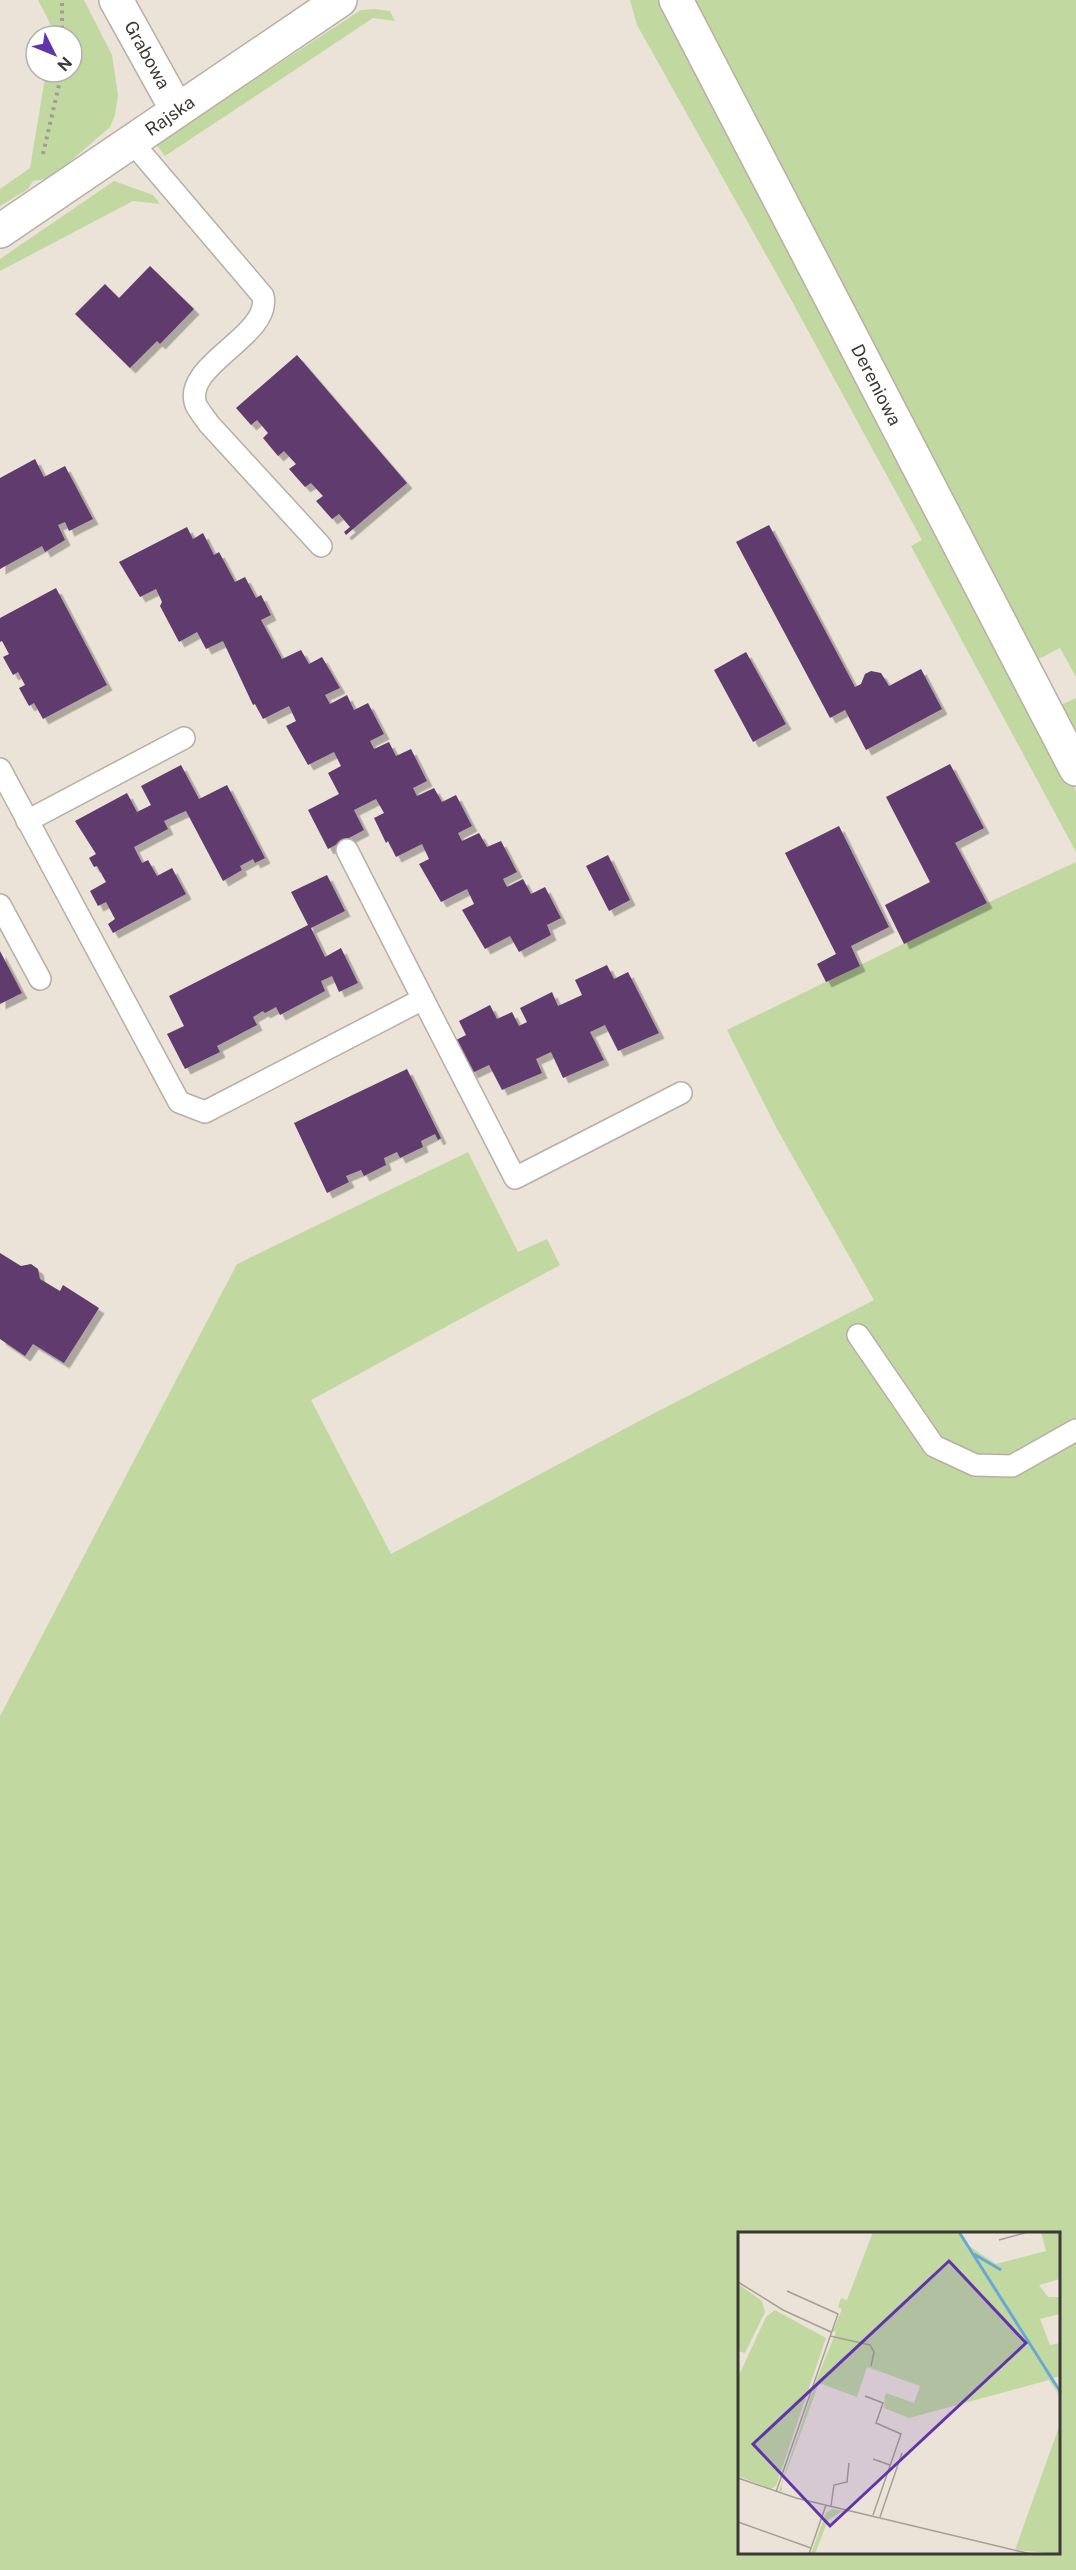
<svg xmlns="http://www.w3.org/2000/svg" width="1076" height="2570" font-family="'Public Sans',sans-serif">
	<style>
		.green { fill: #c1d9a0; fill-rule: evenodd }
		.building { fill: #5e3b6e; filter: url(#shadow) }
		.lines { fill: none; stroke-linecap: round; stroke-linejoin: round }
		.lane-casing { stroke: #b7afa5; stroke-width: 24 }
		.street-casing { stroke: #b7afa5; stroke-width: 36 }
		.path { stroke: #a29c94; stroke-width: 4; stroke-dasharray: 3 4.5; stroke-linecap: butt }
		.lane { stroke: #fff; stroke-width: 21 }
		.street { stroke: #fff; stroke-width: 33 }
		.labels { text-anchor: middle; stroke-width: 6; stroke-linejoin: round; paint-order: stroke }
		.street-label { font-size: 18px; fill: #3c3934; stroke: #fff }
		.inset-river { fill: none; stroke: #6aa8d4; stroke-width: 3 }
		.inset-road { fill: none; stroke: #a59f96; stroke-width: 1.5 }
		.view { fill: #6134ac; fill-opacity: 0.15; stroke: #6134ac; stroke-width: 3 }
		.inset-edge { fill: none; stroke: #3c3934; stroke-width: 3 }
	</style>
	<defs>
		<filter id="shadow"><feDropShadow dx="5.5" dy="5.5" stdDeviation="0" flood-color="#0004"/></filter>
	</defs>
	<rect width="100%" height="100%" fill="#ebe3d8"/>
	<!-- green -->
	<g class="green">
		<polygon points="38,0 84,0 112,55 118,95 115,115 110,127 51,178 33,181 28,189 0,206 0,189 30,168 46,72 72,72 72,36 53,36 54,31"/>
		<polygon points="630,0 660,0 943,543 1076,791 1076,852 911,546 922,540 788,294 637,25"/>
		<polygon points="685,0 1076,0 1076,677 1060,648 1029,664"/>
		<polygon points="375,9 390,11 395,21 373,18 165,156 156,144 361,10"/>
		<polygon points="114,181 153,195 160,204 133,201 0,271 0,259"/>
		<polygon points="1076,698 1076,732 1061,705"/>
		<path d="M1076 862V2570H0V1716L237 1264 468 1152 518 1252 547 1239 560 1265 311 1400 391 1554 643 1419 874 1300 777 1129 727 1030 987 903ZM740 2234H1060V2554H740Z"/>
	</g>
	<!-- building -->
	<g class="building">
		<polygon points="150,266 194,309 160,344 157,341 130,368 75,314 105,284 119,298"/>
		<polygon points="297,355 407,483 346,535 344,532 350,527 339,514 332,519 316,501 323,496 311,483 305,487 289,469 296,464 284,451 278,456 263,438 268,433 257,420 251,425 236,408"/>
		<polygon points="35,459 44,477 65,466 93,519 69,531 65,522 58,525 65,540 45,552 42,546 0,569 0,478"/>
		<polygon points="769,525 855,687 861,684 865,674 871,671 881,673 889,686 921,669 942,709 866,750 845,710 830,718 736,542"/>
		<polygon points="187,527 193,539 203,533 214,555 219,552 235,582 245,577 256,598 261,595 271,615 261,620 282,659 301,650 309,664 322,657 340,688 325,695 330,704 347,695 354,710 368,703 384,734 370,741 374,749 389,742 396,756 411,749 427,781 413,788 417,796 434,788 442,802 456,795 472,826 458,833 462,841 479,833 487,847 501,841 517,872 503,879 507,887 523,879 531,894 545,887 561,918 547,925 551,935 519,952 510,936 485,949 462,910 474,904 467,889 441,902 419,864 429,859 422,844 396,857 388,841 386,843 374,818 384,813 376,799 354,810 364,830 328,849 308,810 339,794 328,773 341,766 334,752 308,765 286,726 296,721 289,706 263,719 255,704 253,705 223,641 206,649 197,632 179,642 160,606 162,602 156,589 140,597 119,562"/>
		<polygon points="56,588 107,685 43,719 34,703 29,706 19,688 25,685 18,672 13,675 3,657 9,654 2,641 0,642 0,618"/>
		<polygon points="746,652 786,724 753,742 714,670"/>
		<polygon points="950,764 984,828 955,843 987,903 904,944 885,905 930,882 886,797"/>
		<polygon points="181,765 199,799 227,785 265,858 255,863 253,859 240,866 242,870 223,881 186,811 181,813 164,821 168,829 134,847 142,863 148,860 157,876 172,868 186,894 113,933 108,924 115,919 106,902 98,906 90,891 106,882 97,866 94,867 89,858 96,854 75,821 127,793 137,812 151,805 141,786"/>
		<polygon points="839,826 889,927 851,946 860,966 826,982 817,964 836,954 785,853"/>
		<polygon points="608,855 630,900 609,911 586,866"/>
		<polygon points="327,875 345,911 311,928 325,957 341,948 358,983 339,992 332,976 321,981 325,991 280,1015 276,1007 265,1013 263,1011 253,1017 257,1025 217,1046 220,1052 185,1069 167,1034 184,1026 169,996 308,925 291,892"/>
		<polygon points="0,951 22,993 0,1004"/>
		<polygon points="607,965 614,979 628,972 659,1033 618,1051 605,1025 590,1032 604,1060 563,1078 551,1052 536,1059 542,1073 502,1090 489,1065 472,1073 456,1040 466,1035 459,1021 490,1005 497,1019 512,1012 519,1026 527,1022 520,1008 552,992 558,1006 582,995 575,980"/>
		<polygon points="407,1069 441,1138 438,1140 435,1134 421,1141 423,1147 400,1158 397,1152 384,1158 386,1165 364,1176 361,1170 346,1176 349,1182 327,1193 294,1123"/>
		<polygon points="0,1253 21,1266 31,1264 38,1269 40,1279 60,1291 63,1285 99,1308 64,1363 33,1344 25,1356 0,1339"/>
	</g>
	<g class="lines">
		<defs>
			<g id="lane">
				<path d="M132 142 263 296C272 336 181 365 196 405 199 411 205 418 209 424L321 546"/>
				<polyline points="0,769 179,1102 205,1112 423,999 515,1178 681,1093"/>
				<polyline points="27,821 184,738"/>
				<polyline points="347,850 423,999"/>
				<polyline points="0,905 40,979"/>
				<polyline points="858,1335 934,1446 975,1465 1012,1466 1076,1430"/>
			</g>
			<g id="street">
				<polyline points="116,0 177,110"/>
				<polyline points="676,0 1076,769"/>
				<polyline points="0,231 340,0"/>
			</g>
		</defs>
		<!-- lane casing -->
		<use href="#lane" class="lane-casing"/>
		<!-- street casing -->
		<use href="#street" class="street-casing"/>
		<!-- path -->
		<g class="path">
			<polyline points="62,36 62,0"/>
			<polyline points="43,154 62,72"/>
		</g>
		<!-- lane -->
		<use href="#lane" class="lane"/>
		<!-- street -->
		<use href="#street" class="street"/>
	</g>
	<g class="labels">
		<!-- street labels -->
		<g class="street-label">
			<text transform="translate(147 55) rotate(61)" y="6">Grabowa</text>
			<text transform="translate(170 116) rotate(-35)" y="6">Rajska</text>
			<text transform="translate(876 385) rotate(63)" y="6">Dereniowa</text>
		</g>
	</g>
	<!-- overview -->
	<g transform="translate(738 2232)">
		<rect width="322" height="322" fill="#ebe3d8"/>
		<path d="M135 0H220L313 147 322 165 311 148 171 186 146 176 147 164 148 161 176 171 182 154 129 135 119 165 81 151 44 252V259L61 261 41 259 78 149 98 100 95 99 104 77 100 75 103 66 109 68ZM303 0H322V47L301 53 310 65H322V82L302 87 312 113 322 111V144L315 146 231 14 258 32 308 19ZM0 52 24 69 27 80 7 121 0 119ZM37 78 88 106 38 254 33 257 0 244V145L28 85ZM322 192V322L277 318ZM94 277 112 280H103L90 288 77 322H73L88 281Z" fill="#c1d9a0"/>
		<path class="inset-river" d="M221 0 323 161M236 22 263 38"/>
		<path class="inset-road" d="M261 8 290 0M0 50 45 78 93 100M92 104 132 113 136 120 133 134M127 164 145 171 138 191 163 202 135 283M135 227 152 233M0 246 58 266 293 322M38 260 100 82 49 59M93 274 96 253 109 250 111 231M142 285 164 221M0 290 73 316M71 322 88 273"/>
		<path class="view" d="M211 29 288 111 92 294 15 212Z"/>
		<rect width="322" height="322" class="inset-edge"/>
	</g>
	<!-- north arrow -->
	<g transform="translate(54 54) rotate(133)"><circle r="28" fill="#ffffff" stroke="#b1b0ae" stroke-width="1.5"/>
	<path d="M0-4.5L10 22L0 15L-10 22Z" fill="#6134ac"/>
	<text y="-9" font-size="16" font-weight="bold" text-anchor="middle" fill="#3c3934">N</text>
	</g>
</svg>
